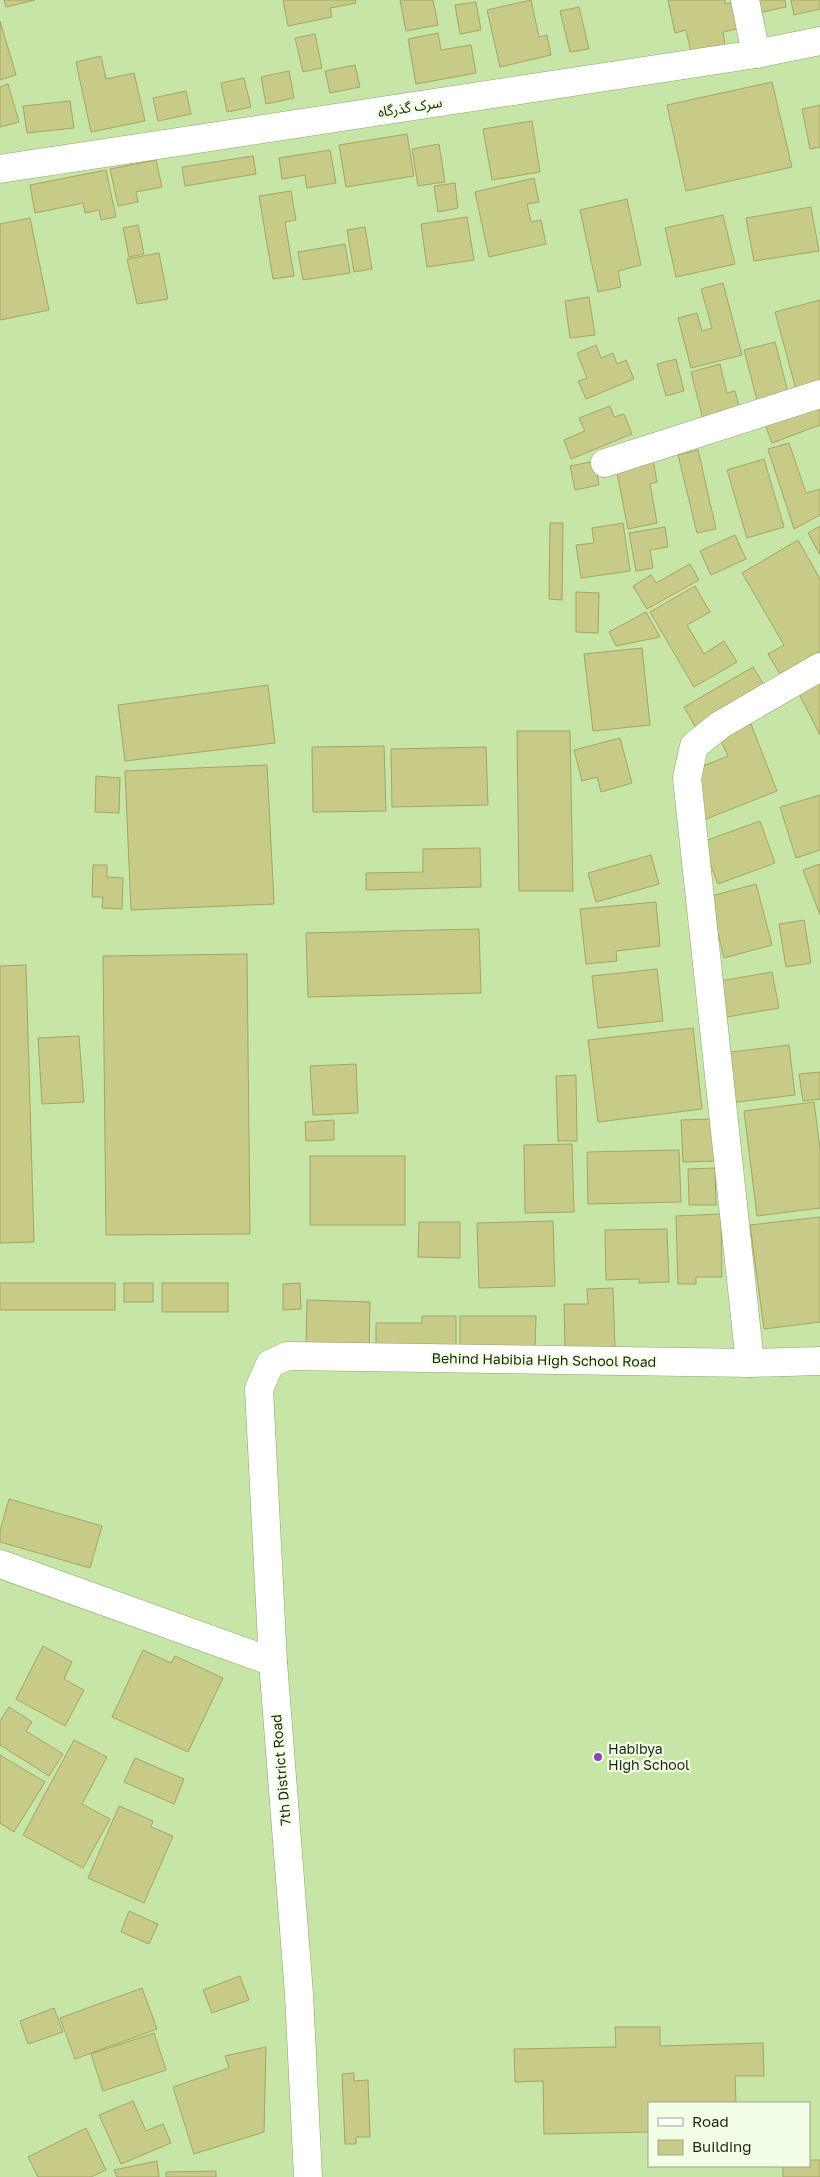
<svg xmlns="http://www.w3.org/2000/svg" width="820" height="2177" font-family="'Golos Text','Noto Sans Arabic',sans-serif">
	<style>
		.building { fill: #c8ca87; stroke: #a4a563 }
		.lines { fill: none; stroke-linecap: round; stroke-linejoin: round }
		.minor-casing { stroke: #8aa66c; stroke-width: 29 }
		.minor { stroke: #fff; stroke-width: 28 }
		.poi-dot { fill: #8a44b7; stroke: #f2ffe6; stroke-width: 2 }
		.labels { text-anchor: middle; stroke-width: 4.5; stroke-linejoin: round; paint-order: stroke }
		.street-label { font-size: 14px; fill: #1c270f; stroke: #f2ffe6 }
		.poi-label { font-size: 14px; fill: #1c270f; stroke: #f2ffe6; text-anchor: start }
	</style>
	<rect width="100%" height="100%" fill="#c6e5a7"/>
	<!-- building -->
	<g class="building">
		<polygon points="4,0 35,0 6,7"/>
		<polygon points="283,0 355,0 356,3 330,8 332,17 288,26"/>
		<polygon points="400,0 433,0 438,25 406,31"/>
		<polygon points="531,0 539,37 547,35 551,55 500,67 487,10"/>
		<polygon points="668,0 725,0 725,4 739,1 745,27 723,32 725,45 691,52 686,30 675,33"/>
		<polygon points="755,0 785,0 786,7 758,13"/>
		<polygon points="791,0 820,0 820,9 794,15"/>
		<polygon points="476,2 481,30 460,34 455,5"/>
		<polygon points="579,7 589,49 570,52 560,11"/>
		<polygon points="0,21 16,75 0,80"/>
		<polygon points="438,33 441,50 471,45 476,73 416,84 408,39"/>
		<polygon points="315,34 322,68 303,72 295,38"/>
		<polygon points="101,56 106,79 134,73 145,121 91,132 76,62"/>
		<polygon points="355,65 360,87 330,93 325,71"/>
		<polygon points="289,71 294,98 266,104 261,77"/>
		<polygon points="244,78 251,107 227,112 221,83"/>
		<polygon points="772,82 792,167 686,191 667,105"/>
		<polygon points="8,84 19,122 0,127 0,87"/>
		<polygon points="186,91 191,114 158,121 153,98"/>
		<polygon points="70,101 74,128 27,133 23,106"/>
		<polygon points="820,105 820,147 810,149 802,109"/>
		<polygon points="532,121 540,172 492,180 483,129"/>
		<polygon points="407,134 414,176 346,187 339,145"/>
		<polygon points="439,144 445,182 418,186 412,149"/>
		<polygon points="330,150 336,183 307,188 305,175 282,179 279,158"/>
		<polygon points="253,156 256,174 185,186 182,167"/>
		<polygon points="156,160 162,187 136,192 138,202 118,206 110,169"/>
		<polygon points="106,170 116,217 101,220 99,210 85,213 83,203 35,213 30,185"/>
		<polygon points="534,178 539,202 527,204 531,222 541,220 546,244 489,257 475,192"/>
		<polygon points="455,183 458,208 438,212 434,186"/>
		<polygon points="291,191 296,220 285,222 294,276 273,279 259,196"/>
		<polygon points="627,199 641,265 618,271 621,287 598,292 580,210"/>
		<polygon points="811,207 819,251 754,261 746,218"/>
		<polygon points="723,215 735,264 676,277 665,228"/>
		<polygon points="467,217 474,260 427,267 421,224"/>
		<polygon points="30,218 49,310 0,320 0,224"/>
		<polygon points="138,225 144,254 129,257 123,228"/>
		<polygon points="365,227 372,269 354,272 347,230"/>
		<polygon points="345,244 350,273 303,280 298,252"/>
		<polygon points="159,253 168,299 137,304 127,259"/>
		<polygon points="723,283 742,355 691,368 678,318 697,313 702,331 712,328 701,289"/>
		<polygon points="589,297 595,335 570,338 565,301"/>
		<polygon points="820,300 820,387 797,393 775,312"/>
		<polygon points="775,342 789,396 758,404 744,350"/>
		<polygon points="596,345 601,358 613,353 617,364 626,360 634,379 586,399 578,381 587,378 577,353"/>
		<polygon points="676,359 684,391 666,396 657,364"/>
		<polygon points="720,364 727,393 735,391 742,417 705,427 691,372"/>
		<polygon points="816,403 820,412 820,425 772,443 764,422"/>
		<polygon points="610,406 614,417 624,414 632,434 571,459 564,440 585,431 579,418"/>
		<polygon points="789,443 806,493 820,489 820,515 794,529 768,449"/>
		<polygon points="698,450 716,529 697,533 678,455"/>
		<polygon points="764,459 784,527 747,538 727,470"/>
		<polygon points="653,460 657,482 650,484 657,523 628,529 616,468"/>
		<polygon points="595,461 599,485 575,490 570,466"/>
		<polygon points="550,523 563,523 562,600 549,599"/>
		<polygon points="623,523 630,571 581,578 576,545 594,543 592,528"/>
		<polygon points="820,526 820,555 808,533"/>
		<polygon points="665,527 668,547 650,550 653,568 636,571 629,533"/>
		<polygon points="735,535 746,559 711,575 700,551"/>
		<polygon points="798,540 820,579 820,651 780,674 768,654 784,645 742,573"/>
		<polygon points="690,564 699,580 647,609 633,586 651,575 656,583"/>
		<polygon points="695,586 710,612 687,625 704,654 724,641 737,662 694,687 650,612"/>
		<polygon points="576,592 599,593 598,633 576,632"/>
		<polygon points="646,612 660,637 616,646 609,632"/>
		<polygon points="642,648 650,725 593,731 584,654"/>
		<polygon points="753,667 766,688 696,728 684,707"/>
		<polygon points="820,683 820,735 799,694"/>
		<polygon points="268,685 275,743 125,761 118,705"/>
		<polygon points="751,724 777,791 701,821 696,769 728,756 719,737"/>
		<polygon points="517,731 570,731 573,891 519,891"/>
		<polygon points="620,738 632,783 601,792 597,777 582,781 574,750"/>
		<polygon points="384,746 386,811 313,812 312,747"/>
		<polygon points="486,747 488,805 392,807 391,749"/>
		<polygon points="267,765 274,904 131,910 125,771"/>
		<polygon points="96,776 120,778 119,813 95,812"/>
		<polygon points="820,795 820,850 796,858 780,807"/>
		<polygon points="760,821 775,863 718,884 702,842"/>
		<polygon points="480,848 481,887 366,890 366,873 423,872 423,849"/>
		<polygon points="651,855 659,884 596,902 588,873"/>
		<polygon points="820,864 820,915 803,870"/>
		<polygon points="93,865 107,865 107,877 123,878 122,909 102,908 103,897 92,897"/>
		<polygon points="756,884 772,945 724,958 718,933 713,934 704,898"/>
		<polygon points="656,902 660,946 616,951 617,961 586,964 580,909"/>
		<polygon points="804,920 811,963 786,967 779,924"/>
		<polygon points="479,929 481,993 308,997 306,933"/>
		<polygon points="247,954 250,1234 106,1235 103,956"/>
		<polygon points="26,965 34,1242 0,1243 0,966"/>
		<polygon points="657,969 663,1021 598,1028 592,976"/>
		<polygon points="772,972 779,1008 721,1018 714,982"/>
		<polygon points="693,1028 702,1109 598,1122 588,1040"/>
		<polygon points="79,1036 84,1102 42,1104 38,1038"/>
		<polygon points="789,1045 795,1095 729,1103 723,1053"/>
		<polygon points="356,1064 358,1113 313,1115 310,1066"/>
		<polygon points="820,1072 820,1099 803,1101 799,1074"/>
		<polygon points="576,1075 577,1141 558,1141 556,1076"/>
		<polygon points="814,1102 820,1149 820,1208 757,1216 744,1111"/>
		<polygon points="715,1119 717,1161 683,1162 681,1120"/>
		<polygon points="334,1120 334,1140 306,1141 305,1122"/>
		<polygon points="572,1144 574,1212 525,1213 524,1145"/>
		<polygon points="679,1150 681,1202 588,1204 587,1152"/>
		<rect x="310" y="1156" width="95" height="69"/>
		<polygon points="715,1168 716,1205 689,1205 688,1169"/>
		<polygon points="721,1214 722,1277 696,1277 696,1284 678,1284 676,1216"/>
		<polygon points="820,1217 820,1322 764,1329 750,1225"/>
		<polygon points="553,1221 555,1286 479,1288 477,1223"/>
		<polygon points="419,1222 460,1222 460,1258 418,1257"/>
		<polygon points="667,1229 669,1282 639,1283 639,1279 606,1280 605,1230"/>
		<rect x="0" y="1283" width="115" height="27"/>
		<rect x="124" y="1283" width="29" height="19"/>
		<rect x="162" y="1283" width="66" height="29"/>
		<polygon points="300,1283 301,1309 283,1310 283,1284"/>
		<polygon points="613,1288 615,1348 565,1350 564,1304 588,1304 587,1289"/>
		<polygon points="307,1300 370,1302 369,1350 306,1349"/>
		<polygon points="422,1316 456,1316 456,1348 376,1347 376,1323 422,1323"/>
		<polygon points="460,1316 536,1316 535,1349 460,1348"/>
		<polygon points="9,1499 102,1526 90,1568 0,1542 0,1531"/>
		<polygon points="43,1646 72,1662 64,1679 84,1690 65,1726 16,1699"/>
		<polygon points="143,1650 171,1663 175,1656 223,1678 188,1752 112,1717"/>
		<polygon points="9,1707 32,1722 26,1731 63,1754 49,1776 0,1745 0,1721"/>
		<polygon points="74,1740 107,1757 82,1804 110,1819 83,1868 23,1835"/>
		<polygon points="0,1755 45,1782 14,1832 0,1823"/>
		<polygon points="135,1758 184,1779 174,1804 124,1782"/>
		<polygon points="119,1806 153,1821 151,1827 173,1836 144,1903 88,1878"/>
		<polygon points="129,1911 158,1924 149,1944 121,1932"/>
		<polygon points="240,1976 249,2000 212,2013 203,1990"/>
		<polygon points="142,1988 157,2029 75,2059 60,2018"/>
		<polygon points="54,2008 63,2032 28,2044 20,2021"/>
		<polygon points="615,2027 660,2027 660,2046 763,2043 764,2076 735,2076 736,2103 649,2103 649,2132 544,2134 543,2081 515,2082 514,2049 616,2047"/>
		<polygon points="154,2033 166,2070 103,2091 91,2054"/>
		<polygon points="266,2047 264,2132 194,2154 173,2087 229,2068 225,2056"/>
		<polygon points="354,2073 354,2081 368,2080 370,2137 356,2137 356,2144 345,2144 342,2074"/>
		<polygon points="133,2101 146,2131 163,2124 171,2143 121,2164 99,2115"/>
		<polygon points="86,2128 106,2170 91,2177 38,2177 28,2157"/>
		<polygon points="809,2160 820,2160 820,2177 783,2177 783,2166 809,2166"/>
		<polygon points="157,2161 159,2177 117,2177 114,2170"/>
		<polygon points="216,2171 216,2177 166,2177 166,2172"/>
	</g>
	<g class="lines">
		<defs>
			<g id="minor">
				<polyline points="745,0 756,54"/>
				<polyline points="0,169 756,54 820,41"/>
				<polyline points="605,463 820,394"/>
				<polyline points="750,1363 687,778 694,746 720,725 820,667"/>
				<polyline points="0,1564 273,1662"/>
				<polyline points="308,2177 299,1994 273,1662 259,1389 270,1364 287,1356 750,1363 820,1361"/>
			</g>
		</defs>
		<!-- minor casing -->
		<use href="#minor" class="minor-casing"/>
		<!-- minor -->
		<use href="#minor" class="minor"/>
	</g>
	<!-- markers -->
	<circle class="poi-dot" cx="598" cy="1757" r="5"/>
	<g class="labels">
		<!-- street labels -->
		<g class="street-label">
			<text transform="translate(410 107) rotate(-9)" y="5">سرک گذرگاه</text>
			<text transform="translate(544 1360) rotate(1)" y="5">Behind Habibia High School Road</text>
			<text transform="translate(281 1770) rotate(-95)" y="5">7th District Road</text>
		</g>
		<!-- poi labels -->
		<g class="poi-label">
			<text x="608" y="1754">Habibya<tspan x="608" dy="16">High School</tspan></text>
		</g>
	</g>
	<!-- legend -->
	<rect x="648" y="2102" width="162" height="65" fill="#f2ffe6" stroke="#9ca990"/>
	<rect x="658" y="2118" width="25" height="8" fill="#ffffff" stroke="#9ca990"/>
	<text x="692" y="2127" font-size="15" fill="#1c270f">Road</text>
	<rect x="658" y="2140" width="25" height="15" fill="#c8ca87" stroke="#9ca990"/>
	<text x="692" y="2152" font-size="15" fill="#1c270f">Building</text>
</svg>
